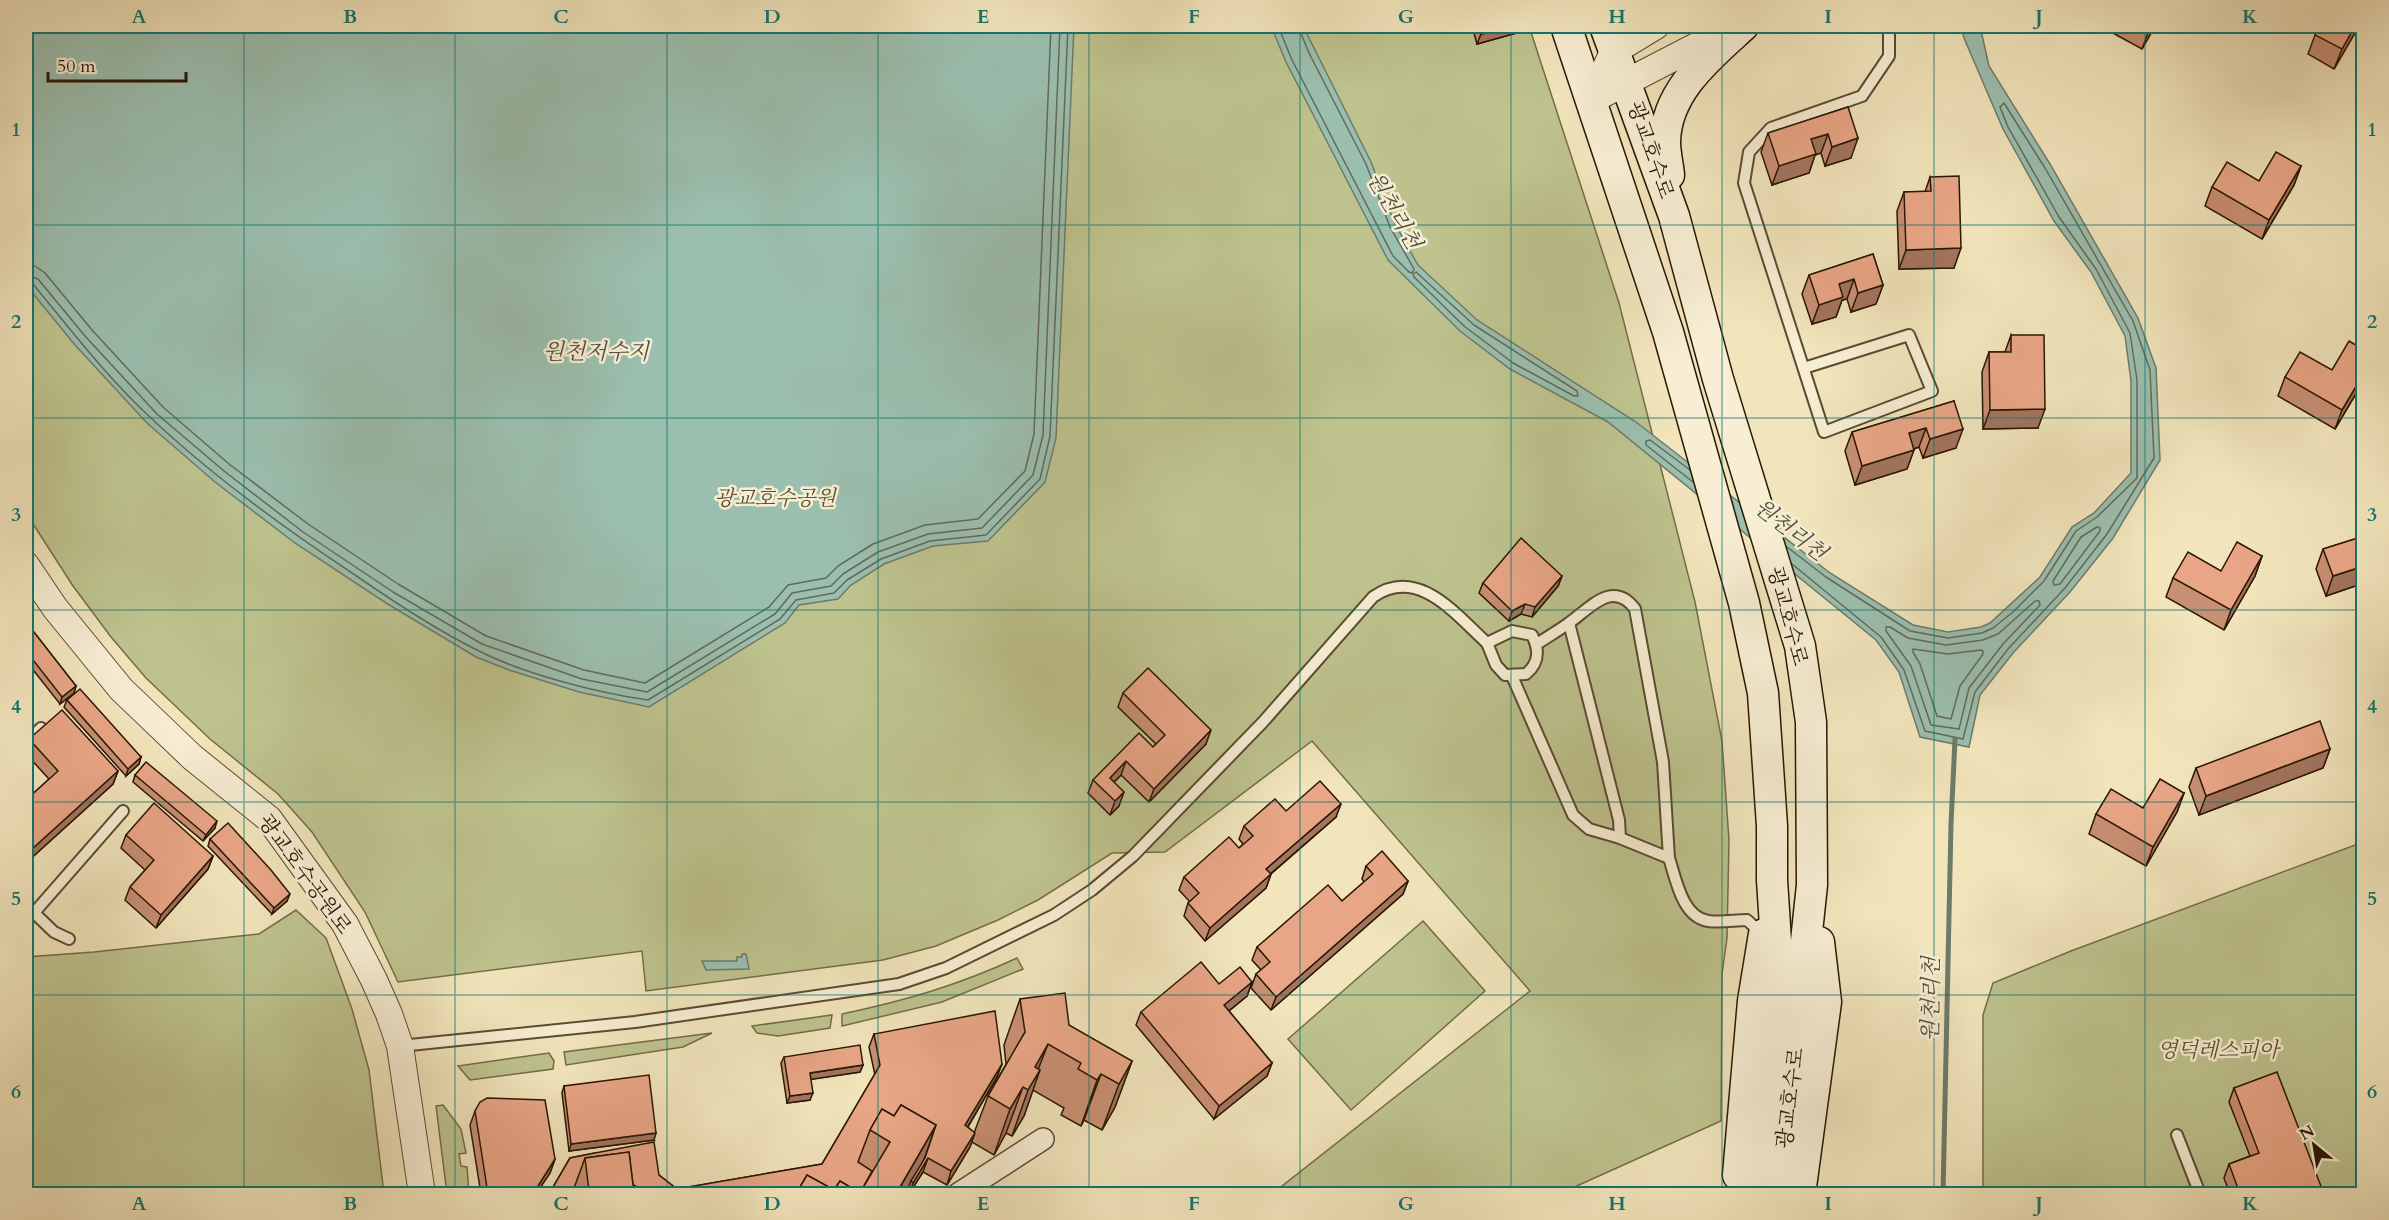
<svg xmlns="http://www.w3.org/2000/svg" width="2389" height="1220" font-family="Cardo,'Noto Serif KR',serif">
	<style>
		.green { fill: #bec38e; stroke: #746c49; stroke-width: 1.5 }
		.water { fill: #9bbfaf; stroke: #6d7b6b; stroke-width: 1.5 }
		.lines { fill: none; stroke-linecap: round; stroke-linejoin: round }
		.shore { stroke: #626a5a; stroke-width: 1.5 }
		.stream { stroke: #6d7b6b; stroke-width: 5 }
		.service-casing { stroke: #5b4a32; stroke-width: 14 }
		.minor-casing { stroke: #5b4a32; stroke-width: 24 }
		.tertiary-casing { stroke: #5b4a32; stroke-width: 28 }
		.secondary-casing { stroke: #291604; stroke-width: 33 }
		.service { stroke: #f7eed3; stroke-width: 10 }
		.minor { stroke: #f7eed3; stroke-width: 21 }
		.tertiary { stroke: #f7eed3; stroke-width: 26 }
		.secondary { stroke: #f7eed3; stroke-width: 30 }
		.wall { fill: #c88f73; stroke: #291604; stroke-width: 1.5 }
		.shaded-wall { fill: #a3745e; stroke: #291604; stroke-width: 1.5 }
		.building { fill: #e9a686; stroke: #291604; stroke-width: 1.5 }
		.grid { fill: none; stroke: #0f766e; stroke-width: 1.5; stroke-opacity: 0.55 }
		.labels { text-anchor: middle; stroke-width: 5; stroke-linejoin: round; paint-order: stroke }
		.street-label { font-size: 21px; fill: #291604; stroke: #f7eed3 }
		.park-label { font-size: 21px; font-style: italic; fill: #5d5334; stroke: #f7eed3 }
		.water-label { font-size: 22px; font-style: italic; fill: #515140; stroke: #f7eed3 }
		.neatline { fill: none; stroke: #0f766e; stroke-width: 2 }
		.grid-label { font-size: 20px; text-anchor: middle; font-weight: bold; fill: #0f766e }
	</style>
	<rect width="100%" height="100%" fill="#f2e5bc"/>
	<filter id="stains"><feTurbulence type="fractalNoise" baseFrequency=".00333" numOctaves="4"/><feColorMatrix values="0 0 0 0 .2 0 0 0 0 .09 0 0 0 0 .02 0 0 0 .5 -.17"/></filter>
	<radialGradient id="worn" r=".72"><stop offset=".6" stop-color="#630" stop-opacity="0"/><stop offset="1" stop-color="#630" stop-opacity=".3"/></radialGradient>
	<!-- green -->
	<g class="green">
		<polygon points="26,26 1529,26 1619,303 1695,602 1722,741 1729,840 1727,938 1722,974 1721,1121 1559,1194 1272,1194 1530,991 1312,741 1165,852 1112,853 1038,900 998,920 936,946 883,960 646,991 642,951 398,982 365,912 312,832 278,794 210,739 146,678 111,637 73,586 26,513"/>
		<polygon points="2363,842 2363,1194 1983,1194 1983,1015 1993,983 2071,951"/>
		<polygon points="296,910 326,938 352,1009 369,1070 384,1194 26,1194 26,957 94,952 259,934"/>
		<polygon points="1423,921 1485,991 1351,1110 1288,1039"/>
		<path d="M1017 958 1023 969 942 1002 842 1026V1014C904 1001 959 985 1017 958Z"/>
		<polygon points="832,1015 830,1028 778,1036 757,1033 752,1026"/>
		<polygon points="712,1033 683,1047 566,1065 564,1052"/>
		<polygon points="549,1053 554,1061 553,1069 470,1080 458,1066"/>
		<polygon points="443,1105 461,1129 466,1153 459,1154 461,1166 467,1167 469,1194 447,1194 436,1106"/>
	</g>
	<!-- water -->
	<g class="water">
		<polygon points="26,26 1074,26 1056,438 1045,482 988,541 933,546 884,564 851,585 838,599 799,605 785,623 649,707 579,692 509,670 476,657 386,603 295,543 215,482 147,423 75,345 26,285"/>
		<polygon points="1271,26 1303,26 1371,162 1395,224 1418,265 1477,320 1636,422 1830,573 1913,625 1948,632 1981,627 1990,623 2040,577 2072,527 2094,513 2131,473 2131,381 2125,336 2091,272 2054,221 2003,129 1964,38 1961,26 1980,26 1989,66 2050,164 2138,318 2156,368 2160,460 2113,538 2070,592 2013,653 1980,695 1969,747 1920,737 1899,672 1876,640 1608,422 1510,369 1460,331 1388,260 1286,62"/>
		<polygon points="742,954 746,954 749,969 706,970 702,961 737,961 737,957 742,957"/>
	</g>
	<g class="lines">
		<!-- shore -->
		<g class="shore">
			<polyline points="1278,26 1292,60 1393,256 1409,272 1412,273 1414,269 1390,227 1366,164 1309,53 1298,26"/>
			<polyline points="26,265 35,266 45,273 92,330 163,407 229,464 308,524 398,584 486,636 584,670 645,683 769,607 788,585 826,578 838,566 873,544 925,525 978,519 1025,471 1034,434 1051,26"/>
			<polygon points="1416,272 1474,325 1577,391 1578,396 1574,396 1513,363 1464,326 1414,277 1413,274"/>
			<polyline points="26,274 38,279 85,336 157,414 224,471 303,532 393,592 482,644 582,679 647,692 775,614 792,593 831,586 843,574 878,552 928,534 982,528 1033,475 1043,435 1060,26"/>
			<path d="M26 282 33 284C70 329 110 381 153 420 215 478 284 528 355 575 394 602 436 630 479 651 524 674 598 693 648 700L780 619 796 600 834 593 847 580 881 559 930 541 986 535 1040 479 1050 436 1068 26"/>
			<polyline points="1690,470 1650,440 1646,441 1646,445 1693,482"/>
			<polygon points="2097,527 2100,528 2100,531 2060,584 2054,585 2053,581 2081,537"/>
			<polyline points="1787,547 1826,577 1910,631 1948,638 1982,633 1993,628 2013,612 2044,581 2076,531 2097,517 2137,478 2137,380 2130,333 2096,269 2059,217 2008,127 2000,107 2004,103 2045,168 2133,321 2150,370 2154,458 2107,534 2065,588 2008,649 1975,692 1963,739 1925,731 1904,670 1881,637 1792,564"/>
			<polygon points="2039,601 2040,605 2003,644 1969,688 1959,729 1931,725 1911,666 1886,631 1886,627 1890,627 1908,638 1946,645 1983,640 1998,634 2035,601"/>
			<polygon points="1913,649 1948,654 1981,650 1983,651 1983,654 1960,686 1951,719 1937,716 1920,664 1913,652"/>
		</g>
		<!-- stream -->
		<polyline class="stream" points="1943,1194 1951,824 1955,739"/>
		<defs>
			<g id="service">
				<polyline points="1804,368 1909,335 1932,391 1824,432 1744,183 1749,152 1771,128 1862,96 1889,56 1889,26"/>
				<polyline points="1569,623 1619,820 1620,838"/>
				<path d="M1512 631 1532 635C1540 651 1539 663 1526 674L1505 675 1496 665 1487 643Z"/>
				<path d="M1512 676 1573 815 1589 829 1620 838 1669 858 1663 762 1635 609C1613 579 1590 608 1569 623 1558 631 1547 637 1537 644"/>
				<polyline points="26,743 41,728"/>
				<path d="M1669 858C1676 879 1682 917 1708 921 1721 923 1735 920 1747 920L1762 934"/>
				<polyline points="26,905 54,932 69,939"/>
				<polyline points="33,914 123,811"/>
				<path d="M400 1046 635 1022 899 984 946 968 1054 915 1092 890 1133 856 1263 722 1373 597C1418 565 1456 615 1487 643"/>
				<polyline points="2177,1135 2200,1194"/>
			</g>
			<polyline id="minor" points="958,1194 1043,1139"/>
			<g id="tertiary">
				<polyline points="1590,101 1733,27"/>
				<polyline points="1590,101 1613,52 1656,26"/>
				<polyline points="26,565 55,608 121,689 192,757 269,819 345,924 374,980 389,1014 400,1046 422,1194"/>
			</g>
			<g id="secondary">
				<polyline points="1566,26 1668,332 1744,603 1763,693 1772,826 1772,880 1780,1003 1756,1194"/>
				<polyline points="1605,26 1674,216 1718,379 1800,646 1811,722 1812,885 1779,1194"/>
				<path d="M1669 175C1668 164 1665 153 1665 142 1666 91 1709 57 1743 26"/>
				<polyline points="1738,1175 1753,1001 1764,934"/>
				<polyline points="1800,1194 1826,1002 1819,942"/>
			</g>
		</defs>
		<!-- service casing -->
		<use href="#service" class="service-casing"/>
		<!-- minor casing -->
		<use href="#minor" class="minor-casing"/>
		<!-- tertiary casing -->
		<use href="#tertiary" class="tertiary-casing"/>
		<!-- secondary casing -->
		<use href="#secondary" class="secondary-casing"/>
		<!-- service -->
		<use href="#service" class="service"/>
		<!-- minor -->
		<use href="#minor" class="minor"/>
		<!-- tertiary -->
		<use href="#tertiary" class="tertiary"/>
		<!-- secondary -->
		<use href="#secondary" class="secondary"/>
	</g>
	<!-- wall -->
	<g class="wall">
		<polygon points="1472,26 1526,26 1524,31 1477,44"/>
		<polygon points="2100,26 2155,26 2142,49"/>
		<polygon points="2320,26 2359,26 2334,69 2308,54 2315,35"/>
		<polygon points="1848,107 1851,158 1825,166 1821,153 1815,155 1809,173 1772,185 1761,152 1768,133"/>
		<polygon points="2301,166 2294,185 2262,239 2205,206 2212,187 2259,181"/>
		<polygon points="1930,177 1954,268 1899,269 1897,211 1904,192 1925,192"/>
		<polygon points="1873,254 1883,285 1876,304 1851,312 1847,299 1842,300 1836,317 1812,324 1802,294 1809,275"/>
		<polygon points="2011,335 2038,428 1983,429 1982,372 1989,352 2005,352"/>
		<polygon points="2364,350 2364,380 2335,429 2278,396 2285,377 2332,370"/>
		<polygon points="1954,401 1956,448 1923,458 1919,447 1914,449 1907,469 1855,485 1845,451 1852,432"/>
		<polygon points="2364,536 2364,583 2326,596 2316,569 2323,549"/>
		<polygon points="2262,556 2255,576 2224,630 2166,597 2173,578 2221,571"/>
		<polygon points="1562,576 1558,586 1532,617 1521,614 1509,621 1479,593 1483,583"/>
		<polygon points="26,622 76,686 74,693 60,704 26,661"/>
		<polygon points="1123,693 1206,744 1149,802 1121,775 1114,782 1119,806 1110,815 1088,793 1093,780 1153,747 1156,744 1118,707"/>
		<polygon points="67,700 141,757 139,764 126,776 64,707"/>
		<polygon points="29,739 118,771 113,784 27,862 26,860 26,800 49,779 26,754 26,749"/>
		<polygon points="2330,749 2323,768 2199,815 2189,787 2196,768"/>
		<polygon points="135,775 215,828 203,841 133,782"/>
		<polygon points="2184,793 2177,812 2146,866 2089,834 2096,814 2143,808"/>
		<polygon points="1286,811 1336,817 1271,874 1266,888 1205,941 1184,916 1188,903 1190,902 1179,890 1184,877 1239,848 1243,844 1239,839 1244,826"/>
		<polygon points="126,835 213,856 208,869 156,928 125,900 130,887 145,870 121,848"/>
		<polygon points="210,839 287,901 272,914 208,846"/>
		<polygon points="1366,866 1408,881 1403,894 1271,1010 1251,988 1256,974 1261,970 1252,960 1257,947 1342,901 1364,882 1362,879"/>
		<polygon points="1252,982 1247,996 1229,1011 1272,1063 1267,1076 1214,1119 1136,1025 1141,1012 1219,984"/>
		<polygon points="1020,999 1132,1061 1115,1107 1102,1130 1084,1120 1081,1126 1061,1115 1064,1108 1033,1090 1024,1116 1012,1136 1006,1133 994,1155 972,1142 970,1147 947,1185 923,1172 909,1194 549,1194 570,1158 595,1153 659,1175 677,1189 822,1164 875,1075 869,1047 874,1034 1002,1064 997,1077 968,1127 974,1133 988,1096 1006,1064 1004,1045"/>
		<polygon points="784,1057 863,1065 860,1072 811,1079 810,1100 787,1103 781,1063"/>
		<polygon points="564,1086 654,1140 569,1151 562,1093"/>
		<polygon points="2234,1088 2324,1194 2230,1194 2224,1178 2229,1164 2250,1156 2229,1102"/>
		<polygon points="475,1111 555,1159 550,1173 536,1194 481,1194 470,1125"/>
	</g>
	<!-- shaded-wall -->
	<g class="shaded-wall">
		<polygon points="1511,26 1526,26 1524,31 1477,44 1481,34"/>
		<polygon points="2151,26 2155,26 2142,49 2149,30"/>
		<polygon points="2355,26 2359,26 2334,69 2342,49"/>
		<polygon points="1828,134 1821,153 1815,155 1809,173 1772,185 1779,166 1811,139"/>
		<polygon points="1858,138 1851,158 1825,166 1832,147"/>
		<polygon points="2301,166 2294,185 2262,239 2269,220"/>
		<polygon points="1961,248 1954,268 1899,269 1906,250"/>
		<polygon points="1854,279 1847,299 1842,300 1836,317 1812,324 1819,305 1839,284"/>
		<polygon points="1883,285 1876,304 1851,312 1858,293"/>
		<polygon points="2364,373 2364,380 2335,429 2342,410"/>
		<polygon points="2045,409 2038,428 1983,429 1990,410"/>
		<polygon points="1926,428 1919,447 1902,453 1909,433"/>
		<polygon points="1963,429 1956,448 1923,458 1930,439"/>
		<polygon points="1914,450 1907,469 1855,485 1862,466"/>
		<polygon points="2262,556 2255,576 2224,630 2231,610"/>
		<polygon points="2364,566 2364,583 2326,596 2333,576"/>
		<polygon points="1562,576 1558,586 1532,617 1535,607"/>
		<polygon points="1525,604 1521,614 1509,621 1512,611"/>
		<polygon points="76,686 74,693 60,704 62,697"/>
		<polygon points="1211,730 1206,744 1149,802 1154,789"/>
		<polygon points="2330,749 2323,768 2199,815 2206,796"/>
		<polygon points="141,757 139,764 126,776 128,769"/>
		<polygon points="1126,761 1121,775 1105,791 1110,778"/>
		<polygon points="118,771 113,784 27,862 32,849"/>
		<polygon points="1124,792 1119,806 1110,815 1115,801"/>
		<polygon points="2184,793 2177,812 2146,866 2153,847"/>
		<polygon points="1341,804 1336,817 1261,882 1266,869"/>
		<polygon points="217,821 215,828 203,841 206,835"/>
		<polygon points="213,856 208,869 156,928 161,915"/>
		<polygon points="1271,874 1266,888 1205,941 1210,928"/>
		<polygon points="1408,881 1403,894 1271,1010 1276,997"/>
		<polygon points="290,894 287,901 272,914 274,908"/>
		<polygon points="1252,982 1247,996 1219,1019 1224,1005"/>
		<polygon points="1048,1044 1034,1080 1040,1070 1024,1116 1012,1136 1028,1090 1035,1067"/>
		<polygon points="1132,1061 1115,1107 1102,1130 1119,1084"/>
		<polygon points="1272,1063 1267,1076 1214,1119 1219,1106"/>
		<polygon points="1002,1064 997,1077 961,1138 965,1125"/>
		<polygon points="863,1065 860,1072 807,1080 810,1073"/>
		<polygon points="1101,1074 1084,1120 1081,1126 1097,1080"/>
		<polygon points="1023,1087 1006,1133 994,1155 1010,1109"/>
		<polygon points="813,1093 810,1100 787,1103 790,1096"/>
		<polygon points="936,1125 920,1171 911,1181 906,1194 896,1194"/>
		<polygon points="656,1133 654,1140 569,1151 571,1144"/>
		<polygon points="975,1133 970,1147 947,1185 951,1171"/>
		<polygon points="928,1158 923,1172 909,1194 913,1183"/>
		<polygon points="555,1159 550,1173 536,1194 533,1194"/>
	</g>
	<!-- building -->
	<g class="building">
		<polygon points="1478,26 1511,26 1481,34"/>
		<polygon points="2140,26 2151,26 2149,30"/>
		<polygon points="2320,26 2355,26 2342,49 2315,35"/>
		<polygon points="1848,107 1858,138 1832,147 1828,134 1811,139 1816,154 1779,166 1768,133"/>
		<polygon points="2276,152 2301,166 2269,220 2212,187 2227,162 2259,181"/>
		<polygon points="1959,176 1961,248 1906,250 1904,192 1931,191 1930,177"/>
		<polygon points="1873,254 1883,285 1858,293 1854,279 1839,284 1843,297 1819,305 1809,275"/>
		<polygon points="2011,335 2044,335 2045,409 1990,410 1989,352 2011,352"/>
		<polygon points="2349,341 2364,350 2364,373 2342,410 2285,377 2300,352 2332,370"/>
		<polygon points="1954,401 1963,429 1930,439 1926,428 1909,433 1914,450 1862,466 1852,432"/>
		<polygon points="2364,536 2364,566 2333,576 2323,549"/>
		<polygon points="1521,538 1562,576 1535,607 1525,604 1512,611 1483,583"/>
		<polygon points="2237,542 2262,556 2231,610 2173,578 2188,552 2221,571"/>
		<polygon points="26,622 76,686 62,697 26,651"/>
		<polygon points="1148,668 1211,730 1154,789 1126,761 1110,778 1124,792 1115,801 1093,780 1139,733 1153,747 1165,735 1123,693"/>
		<polygon points="80,689 141,757 128,769 67,700"/>
		<polygon points="62,710 118,771 32,849 26,841 26,800 58,771 29,739"/>
		<polygon points="2320,721 2330,749 2206,796 2196,768"/>
		<polygon points="146,762 217,821 206,835 135,775"/>
		<polygon points="2160,779 2184,793 2153,847 2096,814 2111,789 2143,808"/>
		<polygon points="1320,781 1341,804 1266,869 1271,874 1210,928 1188,903 1199,893 1184,877 1229,837 1239,848 1253,836 1244,826 1275,799 1286,811"/>
		<polygon points="154,803 213,856 161,915 130,887 154,860 126,835"/>
		<polygon points="228,823 271,870 290,894 274,908 210,839"/>
		<polygon points="1382,851 1408,881 1276,997 1256,974 1270,962 1257,947 1328,885 1342,901 1373,874 1366,866"/>
		<polygon points="1201,962 1219,984 1240,967 1252,982 1224,1005 1272,1063 1219,1106 1141,1012"/>
		<polygon points="1065,993 1069,1025 1132,1061 1119,1084 1101,1074 1097,1080 1078,1069 1081,1063 1048,1044 1035,1067 1040,1070 1028,1090 1023,1087 1010,1109 988,1096 1025,1032 1020,999"/>
		<polygon points="995,1011 1002,1064 965,1125 975,1133 951,1171 928,1158 913,1183 911,1181 925,1158 936,1125 901,1105 894,1116 882,1109 870,1130 858,1162 872,1171 860,1193 840,1181 834,1190 807,1175 796,1194 650,1194 633,1185 629,1152 585,1158 573,1191 573,1194 549,1194 570,1158 595,1153 654,1142 659,1175 677,1189 822,1164 880,1065 874,1034"/>
		<polygon points="860,1045 863,1065 810,1073 813,1093 790,1096 784,1057"/>
		<polygon points="2277,1072 2324,1194 2240,1194 2229,1164 2259,1153 2234,1088"/>
		<polygon points="649,1075 656,1133 571,1144 564,1086"/>
		<polygon points="487,1098 545,1100 555,1159 533,1194 488,1194 475,1111 480,1102"/>
		<polygon points="901,1105 936,1125 896,1194 796,1194 807,1175 834,1190 840,1181 860,1193 890,1142 870,1130 882,1109 894,1116"/>
		<polygon points="629,1152 633,1185 650,1194 587,1194 589,1191 585,1158"/>
	</g>
	<!-- grid -->
	<path class="grid" d="M244 26V1194M455 26V1194M667 26V1194M878 26V1194M1089 26V1194M1300 26V1194M1511 26V1194M1722 26V1194M1934 26V1194M2145 26V1194M26 225H2364M26 418H2364M26 610H2364M26 802H2364M26 995H2364"/>
	<g class="labels">
		<!-- street labels -->
		<g class="street-label">
			<text transform="translate(1651 150) rotate(71)" y="7">광교호수로</text>
			<text transform="translate(1788 616) rotate(75)" y="7">광교호수로</text>
			<text transform="translate(305 874) rotate(54)" y="7">광교호수공원로</text>
			<text transform="translate(1790 1098) rotate(-83)" y="7">광교호수로</text>
		</g>
		<!-- park labels -->
		<g class="park-label">
			<text x="775" y="505">광교호수공원</text>
			<text x="2218" y="1057">영덕레스피아</text>
		</g>
		<!-- water labels -->
		<g class="water-label">
			<text transform="translate(1395 210) rotate(60)" y="8">원천리천</text>
			<text x="596" y="359">원천저수지</text>
			<text transform="translate(1791 529) rotate(38)" y="8">원천리천</text>
			<text transform="translate(1930 999) rotate(-89)" y="8">원천리천</text>
		</g>
	</g>
	<!-- margin -->
	<rect width="2389" height="1220" fill="none" stroke="#f2e5bc" stroke-width="66"/>
	<!-- north arrow -->
	<g transform="translate(2314 1145) rotate(330)" stroke="#f7eed3" stroke-width="4.5" paint-order="stroke">
	<path d="M0-4.5L10 22L0 15L-10 22Z" fill="#291604"/>
	<text y="-9" font-size="16" font-weight="bold" text-anchor="middle" fill="#291604">N</text>
	</g>
	<!-- scale -->
	<path d="M48 72v9h138v-9" fill="none" stroke="#291604" stroke-width="3"/>
	<text x="57" y="72" font-size="18" fill="#291604" stroke="#f7eed3" stroke-width="4.5" paint-order="stroke">50 m</text>
	<rect x="33" y="33" width="2323" height="1154" class="neatline"/>
	<g class="grid-label">
		<text x="139" y="23">A</text>
		<text x="350" y="23">B</text>
		<text x="561" y="23">C</text>
		<text x="772" y="23">D</text>
		<text x="983" y="23">E</text>
		<text x="1194" y="23">F</text>
		<text x="1406" y="23">G</text>
		<text x="1617" y="23">H</text>
		<text x="1828" y="23">I</text>
		<text x="2039" y="23">J</text>
		<text x="2250" y="23">K</text>
		<text x="16" y="136">1</text>
		<text x="2372" y="136">1</text>
		<text x="16" y="328">2</text>
		<text x="2372" y="328">2</text>
		<text x="16" y="521">3</text>
		<text x="2372" y="521">3</text>
		<text x="16" y="713">4</text>
		<text x="2372" y="713">4</text>
		<text x="16" y="905">5</text>
		<text x="2372" y="905">5</text>
		<text x="16" y="1098">6</text>
		<text x="2372" y="1098">6</text>
		<text x="139" y="1210">A</text>
		<text x="350" y="1210">B</text>
		<text x="561" y="1210">C</text>
		<text x="772" y="1210">D</text>
		<text x="983" y="1210">E</text>
		<text x="1194" y="1210">F</text>
		<text x="1406" y="1210">G</text>
		<text x="1617" y="1210">H</text>
		<text x="1828" y="1210">I</text>
		<text x="2039" y="1210">J</text>
		<text x="2250" y="1210">K</text>
	</g>
	<rect width="100%" height="100%" filter="url(#stains)"/>
	<rect width="100%" height="100%" fill="url(#worn)"/>
</svg>
